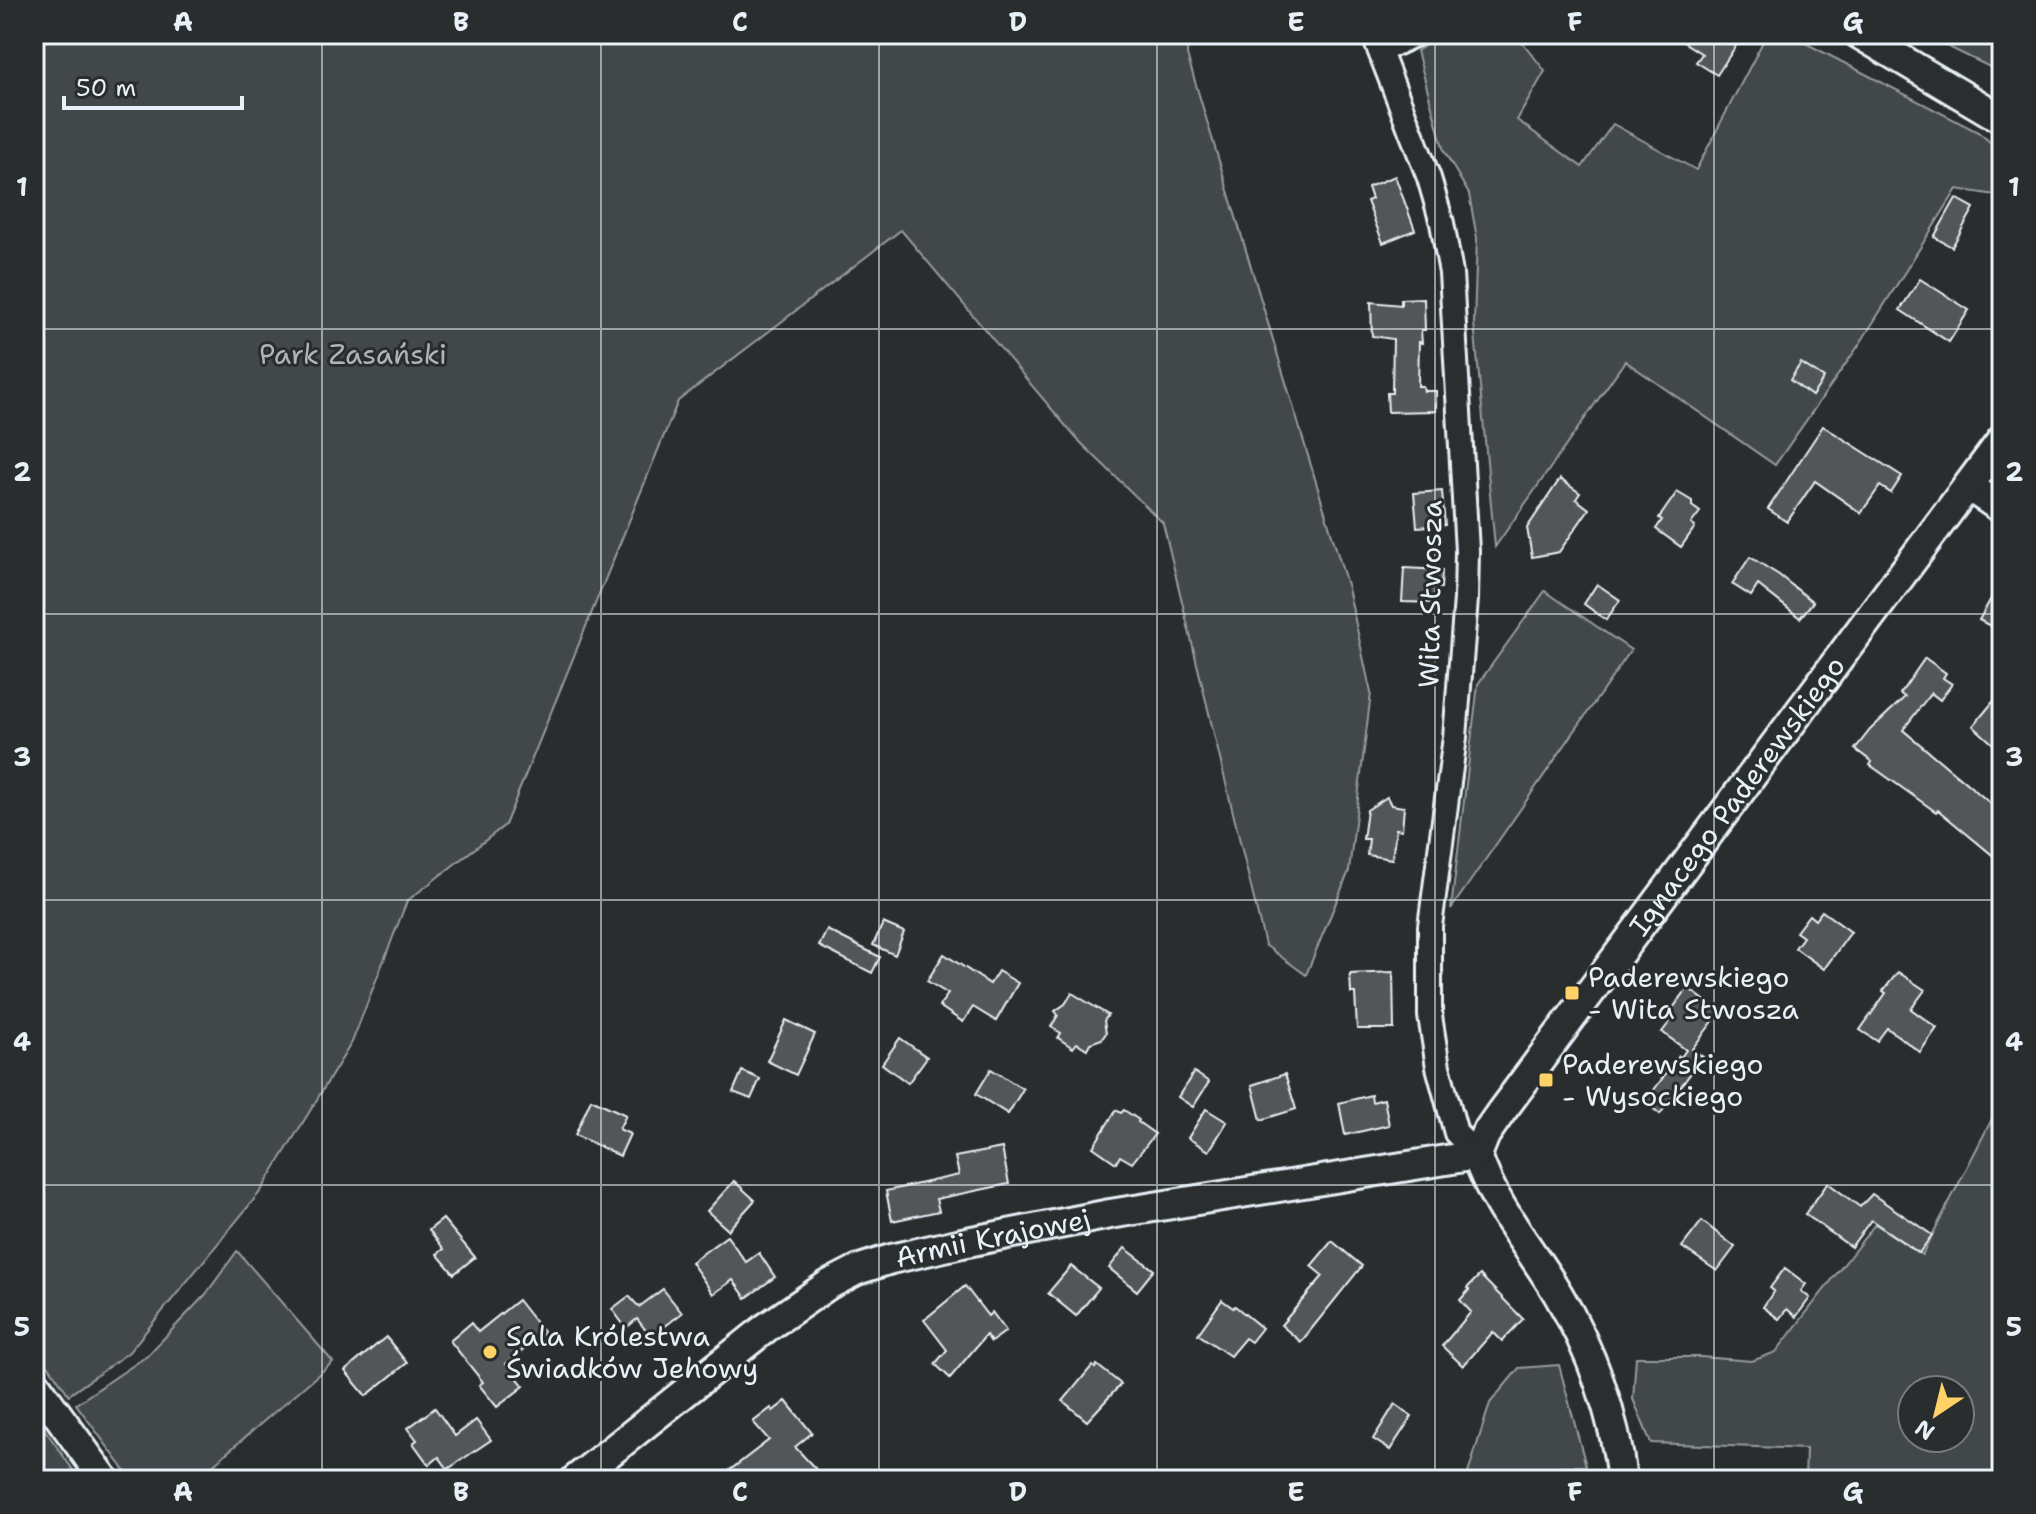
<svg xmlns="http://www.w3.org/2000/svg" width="2036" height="1514" font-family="'Shantell Sans',sans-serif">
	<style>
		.green { fill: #424648; stroke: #959ca0; stroke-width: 2; fill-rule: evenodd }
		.building { fill: #535759; stroke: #e8f1f8; stroke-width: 2 }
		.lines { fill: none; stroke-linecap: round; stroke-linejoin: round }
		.minor-casing { stroke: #e8f1f8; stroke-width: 28 }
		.tertiary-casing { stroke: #e8f1f8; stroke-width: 34 }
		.minor { stroke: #2a2d2e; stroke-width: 22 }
		.tertiary { stroke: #2a2d2e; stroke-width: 28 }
		.grid { fill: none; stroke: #e8f1f8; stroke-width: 2; stroke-opacity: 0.55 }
		.poi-dot { fill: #ffd166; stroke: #2a2d2e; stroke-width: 3 }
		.labels { text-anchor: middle; stroke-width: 6; stroke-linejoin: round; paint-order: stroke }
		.park-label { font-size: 28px; fill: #aeb5ba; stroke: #2a2d2e }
		.street-label { font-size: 28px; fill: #e8f1f8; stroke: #2a2d2e }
		.poi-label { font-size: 28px; fill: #e8f1f8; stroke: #2a2d2e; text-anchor: start }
		.neatline { fill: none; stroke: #e8f1f8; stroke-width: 3 }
		.grid-label { font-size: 26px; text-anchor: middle; font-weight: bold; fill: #e8f1f8 }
	</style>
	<rect width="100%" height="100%" fill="#2a2d2e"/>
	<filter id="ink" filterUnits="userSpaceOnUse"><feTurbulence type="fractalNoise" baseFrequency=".0125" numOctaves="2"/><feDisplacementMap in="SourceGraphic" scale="16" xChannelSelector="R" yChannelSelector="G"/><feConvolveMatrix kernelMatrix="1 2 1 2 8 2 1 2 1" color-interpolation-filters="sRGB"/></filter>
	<g filter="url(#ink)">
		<!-- green -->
		<g class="green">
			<polygon points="34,34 1188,34 1187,55 1348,588 1371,693 1349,871 1306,975 1265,945 1163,523 1076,438 901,230 678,401 505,825 407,901 352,1042 261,1191 129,1352 69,1395 34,1345"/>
			<polygon points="1442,34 1516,34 1545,71 1517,120 1582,167 1613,124 1696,170 1767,34 1788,34 1978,132 2002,152 2002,196 1957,189 1859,345 1775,465 1625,361 1495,547 1474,323 1477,238 1469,194 1444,151 1417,51"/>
			<polygon points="1922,34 2002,34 2002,73"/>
			<polygon points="1545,591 1631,650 1451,909 1478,684"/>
			<path d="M1993 1117 2002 1120V1480H1805L1806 1449 1651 1443 1633 1399 1636 1357H1701L1752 1361 1776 1352 1875 1224 1922 1255ZM1960 1390V1438H1912V1390Z"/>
			<polygon points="237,1251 333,1362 195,1480 132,1480 76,1404 147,1356 206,1294"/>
			<polygon points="1559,1365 1586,1466 1560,1466 1560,1480 1466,1480 1490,1403 1519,1368"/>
			<polygon points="34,1414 80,1480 34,1480"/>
		</g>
		<!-- building -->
		<g class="building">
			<polygon points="1671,34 1721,34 1737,44 1717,75 1696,62 1702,54"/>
			<polygon points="1395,176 1415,230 1383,243 1367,201 1372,199 1368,187"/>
			<polygon points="1956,198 1974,208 1952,247 1934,237"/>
			<polygon points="1920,279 1969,310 1949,342 1900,310"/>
			<polygon points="1424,298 1425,330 1421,330 1422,343 1419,342 1418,386 1423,386 1424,391 1436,391 1436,411 1388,412 1387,393 1392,393 1393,339 1372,336 1371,302 1401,305 1401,299"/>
			<polygon points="1801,363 1824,378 1812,396 1790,380"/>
			<polygon points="1823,426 1902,476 1891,493 1880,486 1861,513 1815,481 1787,522 1768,509"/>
			<polygon points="1560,479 1580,493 1576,499 1589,509 1559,552 1532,557 1527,528"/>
			<polygon points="1442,491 1445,525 1417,527 1414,493"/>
			<polygon points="1677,492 1692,501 1692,506 1700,512 1691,524 1695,527 1681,547 1656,529 1662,520 1659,518"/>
			<polygon points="1750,557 1779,575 1813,602 1800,618 1758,585 1751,596 1732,584"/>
			<polygon points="1404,568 1442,570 1441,588 1437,588 1436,603 1402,602"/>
			<polygon points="2002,579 2002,632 1979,620"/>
			<polygon points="1597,584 1620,600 1606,620 1584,604"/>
			<polygon points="1925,658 1946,673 1943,678 1952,684 1940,700 1931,693 1903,730 2002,813 2002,863 1938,810 1936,812 1870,765 1872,762 1855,749 1870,730 1905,697 1900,694"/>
			<polygon points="2002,691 2002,752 1973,726"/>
			<polygon points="1387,797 1391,805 1404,807 1402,830 1396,829 1392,859 1367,855 1369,839 1363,839 1367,810"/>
			<polygon points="1822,911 1851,932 1824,969 1795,948 1803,937 1796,932 1809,915 1815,920"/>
			<polygon points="883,923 904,932 895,955 873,945"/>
			<polygon points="827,930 880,957 872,973 819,946"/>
			<polygon points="944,954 990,984 998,971 1018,983 996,1021 973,1007 963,1022 939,1006 948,994 927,981"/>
			<polygon points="1393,972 1394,1029 1357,1029 1355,993 1351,993 1350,974"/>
			<polygon points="1898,972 1925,990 1911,1009 1937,1028 1920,1052 1887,1028 1877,1041 1860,1030 1886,993 1883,991"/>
			<polygon points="1688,988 1720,1012 1692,1049 1703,1057 1660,1114 1645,1102 1679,1056 1681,1057 1686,1050 1662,1032 1672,1019 1667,1016"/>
			<polygon points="1072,993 1108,1015 1104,1021 1106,1033 1102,1039 1090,1043 1087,1049 1077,1043 1073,1048 1058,1038 1061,1033 1051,1027 1058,1015 1055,1011 1065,1004"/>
			<polygon points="786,1020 815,1034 796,1075 767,1061"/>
			<polygon points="900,1038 927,1057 908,1083 882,1064"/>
			<polygon points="991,1069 1023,1089 1008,1114 976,1094"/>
			<polygon points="742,1071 760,1079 751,1099 733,1092"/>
			<polygon points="1194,1072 1209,1082 1193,1107 1178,1097"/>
			<polygon points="1285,1074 1296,1109 1261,1120 1252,1085"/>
			<polygon points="1371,1095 1372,1102 1384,1099 1389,1125 1345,1135 1339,1103"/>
			<polygon points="591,1099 626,1115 619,1129 630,1134 620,1156 575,1135"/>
			<polygon points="1206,1109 1227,1122 1209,1151 1188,1138"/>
			<polygon points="1116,1110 1121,1113 1124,1110 1139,1120 1138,1122 1155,1134 1132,1163 1120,1156 1116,1163 1093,1147"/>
			<polygon points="1002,1148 1009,1184 936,1199 939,1211 892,1221 886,1191 959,1175 955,1157"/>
			<polygon points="734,1181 755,1200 728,1230 707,1211"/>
			<polygon points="1828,1183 1860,1207 1872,1194 1932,1235 1919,1253 1871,1220 1851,1247 1805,1214"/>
			<polygon points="443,1219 475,1257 454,1274 437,1254 444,1249 429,1230"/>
			<polygon points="1702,1221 1735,1247 1717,1271 1682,1247"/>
			<polygon points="727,1236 746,1262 759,1253 775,1277 746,1298 733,1280 713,1294 691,1262"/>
			<polygon points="1332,1241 1362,1266 1301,1342 1281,1325 1323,1276 1311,1266"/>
			<polygon points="1125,1248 1154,1270 1137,1291 1109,1268"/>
			<polygon points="1071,1266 1099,1288 1076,1316 1048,1293"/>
			<polygon points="1785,1268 1806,1284 1801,1291 1810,1298 1796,1317 1787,1309 1779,1319 1763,1307 1774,1291 1770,1288"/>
			<polygon points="1480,1275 1523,1319 1502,1341 1493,1332 1463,1366 1442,1346 1471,1312 1460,1300 1469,1290 1467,1288"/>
			<polygon points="965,1286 988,1316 992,1312 1006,1331 991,1342 986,1335 950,1378 935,1364 947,1350 924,1320"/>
			<polygon points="663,1289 682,1313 651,1337 637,1319 626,1328 612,1309 629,1296 639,1307"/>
			<polygon points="518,1300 544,1333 506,1364 524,1386 497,1407 479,1385 483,1382 450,1341 471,1323 478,1332"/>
			<polygon points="1222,1300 1233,1308 1235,1306 1262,1328 1251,1342 1245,1338 1230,1356 1198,1334"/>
			<polygon points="386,1337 407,1363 366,1396 345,1371"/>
			<polygon points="1097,1365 1121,1384 1087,1421 1063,1401 1092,1366 1095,1368"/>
			<polygon points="786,1401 812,1433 795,1447 826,1480 717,1480 769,1440 753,1422 771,1408 773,1411"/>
			<polygon points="1395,1404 1412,1416 1390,1450 1373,1439"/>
			<polygon points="435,1408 455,1436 476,1420 491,1440 448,1469 439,1457 429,1465 413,1443 417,1440 408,1428"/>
		</g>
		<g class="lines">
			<defs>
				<g id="minor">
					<polyline points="1373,34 1429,178 1442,223 1451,273 1467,551 1466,599 1455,737 1430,926 1430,1016 1438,1067 1456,1133 1477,1155"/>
					<polyline points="1380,51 1416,34"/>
				</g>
				<g id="tertiary">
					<polyline points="1859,34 2002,119"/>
					<polyline points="1968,486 2002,509"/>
					<path id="s1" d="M1477 1155 1485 1135 1501 1112 2002 440"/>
					<path d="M1477 1155C1494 1207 1530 1247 1558 1294 1591 1349 1615 1416 1622 1480"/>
					<polyline points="34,1382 105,1480"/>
					<path id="s2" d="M575 1480 767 1327 828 1285 857 1270 891 1259 962 1243 1110 1214 1477 1155"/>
				</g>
			</defs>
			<!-- minor casing -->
			<use href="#minor" class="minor-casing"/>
			<!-- tertiary casing -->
			<use href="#tertiary" class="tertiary-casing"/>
			<!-- minor -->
			<use href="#minor" class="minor"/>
			<!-- tertiary -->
			<use href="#tertiary" class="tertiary"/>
		</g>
	</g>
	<!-- grid -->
	<path class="grid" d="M322 34V1480M601 34V1480M879 34V1480M1157 34V1480M1435 34V1480M1714 34V1480M34 329H2002M34 614H2002M34 900H2002M34 1185H2002"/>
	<!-- markers -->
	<g class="poi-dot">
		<rect x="1564" y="985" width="16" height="16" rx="4"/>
		<rect x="1538" y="1072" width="16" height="16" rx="4"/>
		<circle cx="490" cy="1352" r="8"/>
	</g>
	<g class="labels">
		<!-- park labels -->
		<g class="park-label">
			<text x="353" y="364">Park Zasański</text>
		</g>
		<!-- street labels -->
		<g class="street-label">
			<text transform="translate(1430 594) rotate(-89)" y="10">Wita Stwosza</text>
			<text dy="10" stroke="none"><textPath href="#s1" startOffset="444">Ignacego Paderewskiego</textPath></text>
			<text dy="10" stroke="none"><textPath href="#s2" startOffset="492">Armii Krajowej</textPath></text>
		</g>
		<!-- poi labels -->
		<g class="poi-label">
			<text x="1588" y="987">Paderewskiego<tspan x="1588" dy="32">- Wita Stwosza</tspan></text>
			<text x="1562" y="1074">Paderewskiego<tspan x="1562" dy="32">- Wysockiego</tspan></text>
			<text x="506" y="1346">Sala Królestwa<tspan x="506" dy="32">Świadków Jehowy</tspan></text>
		</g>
	</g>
	<!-- margin -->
	<rect width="2036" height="1514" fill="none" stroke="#2a2d2e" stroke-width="88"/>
	<!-- north arrow -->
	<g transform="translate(1936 1414) rotate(215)"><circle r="38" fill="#2a2d2e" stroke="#767b7f" stroke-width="2"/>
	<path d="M0-6L14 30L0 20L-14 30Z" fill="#ffd166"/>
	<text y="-12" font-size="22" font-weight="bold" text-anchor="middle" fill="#e8f1f8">N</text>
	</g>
	<!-- scale -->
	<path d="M64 96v12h178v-12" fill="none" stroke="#e8f1f8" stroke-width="4"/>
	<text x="76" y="96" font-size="24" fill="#e8f1f8" stroke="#2a2d2e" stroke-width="6" paint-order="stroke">50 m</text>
	<rect x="44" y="44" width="1948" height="1426" class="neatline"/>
	<g class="grid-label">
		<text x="183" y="31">A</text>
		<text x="461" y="31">B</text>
		<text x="740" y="31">C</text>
		<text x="1018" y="31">D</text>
		<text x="1296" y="31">E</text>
		<text x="1575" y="31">F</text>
		<text x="1853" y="31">G</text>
		<text x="22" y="196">1</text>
		<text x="2014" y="196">1</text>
		<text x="22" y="481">2</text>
		<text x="2014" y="481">2</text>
		<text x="22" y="766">3</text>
		<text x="2014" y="766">3</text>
		<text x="22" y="1051">4</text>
		<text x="2014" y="1051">4</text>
		<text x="22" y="1336">5</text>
		<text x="2014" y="1336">5</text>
		<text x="183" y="1501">A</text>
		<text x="461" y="1501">B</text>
		<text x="740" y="1501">C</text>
		<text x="1018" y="1501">D</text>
		<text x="1296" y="1501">E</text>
		<text x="1575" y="1501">F</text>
		<text x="1853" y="1501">G</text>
	</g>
</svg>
